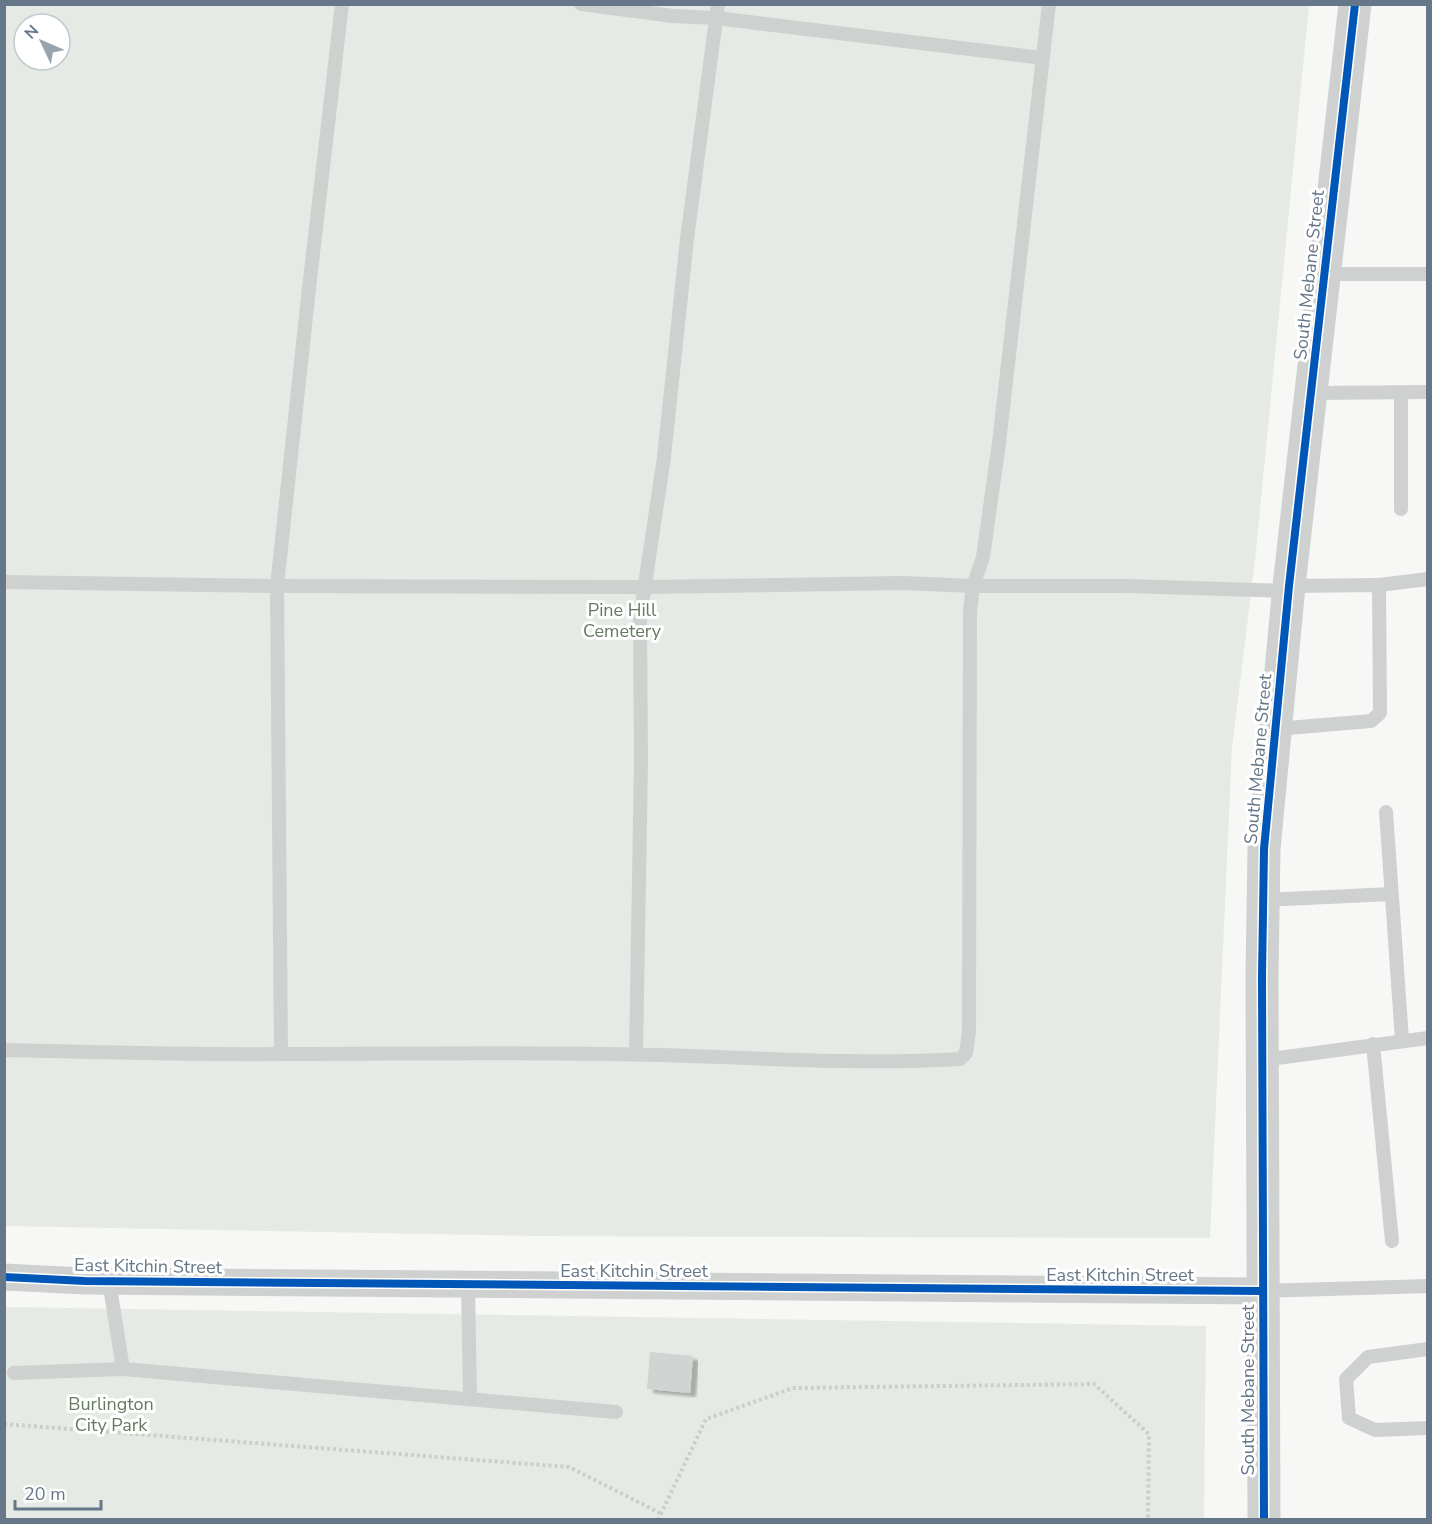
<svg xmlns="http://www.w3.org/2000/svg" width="1432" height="1524" font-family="'Nunito Sans',sans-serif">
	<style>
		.green { fill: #e6eae4; fill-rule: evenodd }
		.building { fill: #d2d3d3; filter: url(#shadow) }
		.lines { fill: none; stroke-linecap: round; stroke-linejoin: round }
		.path { stroke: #cccdce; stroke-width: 4; stroke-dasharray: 3 3; stroke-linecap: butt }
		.service { stroke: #cfd1d1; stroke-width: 14 }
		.minor { stroke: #cfd1d1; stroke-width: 27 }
		.tertiary { stroke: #cfd1d1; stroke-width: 33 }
		.cycleway-casing { stroke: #fff; stroke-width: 11 }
		.cycleway { stroke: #0057b8; stroke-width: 8 }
		.labels { text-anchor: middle; stroke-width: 6; stroke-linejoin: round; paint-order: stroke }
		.street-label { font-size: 18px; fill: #657788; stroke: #fff }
		.park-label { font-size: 18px; fill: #657a61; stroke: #fff }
	</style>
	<defs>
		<filter id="shadow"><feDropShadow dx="6" dy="4" stdDeviation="1.5" flood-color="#0004"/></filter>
	</defs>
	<rect width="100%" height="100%" fill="#f7f7f6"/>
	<!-- green -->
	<g class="green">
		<path d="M5 5H1309L1255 561 1232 747 1210 1238 537 1236 5 1226ZM24 24H60V60H24Z"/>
		<polygon points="5,1307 1206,1326 1204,1519 5,1520"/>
	</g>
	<!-- building -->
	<polygon class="building" points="650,1352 693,1356 690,1393 647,1389"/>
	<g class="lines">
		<!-- path -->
		<g class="path">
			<polyline points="4,1424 569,1467 660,1513"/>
			<polyline points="658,1520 706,1419 793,1388 1094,1384 1149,1434 1148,1520"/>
		</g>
		<!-- service -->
		<g class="service">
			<polyline points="581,4 673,16 716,18 1042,58"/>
			<polyline points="1324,274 1428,274"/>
			<polyline points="1311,393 1428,392"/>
			<polyline points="1401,393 1401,509"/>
			<polyline points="4,582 277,586 646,587 903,583 973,586 1127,586 1289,591"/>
			<polyline points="1379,585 1428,579"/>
			<polyline points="1276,729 1371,721 1380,713 1379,585 1289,586"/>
			<polyline points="1386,812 1402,1040"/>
			<polyline points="1263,900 1391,894"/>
			<polyline points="1373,1044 1392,1241"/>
			<path d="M4 1050C97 1052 190 1055 283 1054 392 1054 500 1052 609 1054 726 1055 843 1066 960 1059L966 1053 969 1032 970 611 973 586 983 557 999 443 1049 4"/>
			<polyline points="281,1054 277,586 309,288 342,4"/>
			<polyline points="636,1054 641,762 640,618 664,457 687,239 718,4"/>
			<polyline points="1262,1060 1428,1038"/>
			<polyline points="109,1281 123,1369 616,1412"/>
			<polyline points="468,1285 470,1399"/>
			<polyline points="1263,1291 1428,1286"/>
			<polyline points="1428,1349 1368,1357 1346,1379 1349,1418 1375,1430 1428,1428"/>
			<polyline points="14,1373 123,1369"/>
		</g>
		<!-- minor -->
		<polyline class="minor" points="4,1277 85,1281 1263,1291"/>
		<!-- tertiary -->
		<polyline class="tertiary" points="1264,1520 1262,976 1264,849 1289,586 1355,4"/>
		<defs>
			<g id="cycleway">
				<polyline points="4,1277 85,1281 1263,1291"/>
				<polyline points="1264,1520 1262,976 1264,849 1289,586 1355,4"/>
			</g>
		</defs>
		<!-- cycleway casing -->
		<use href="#cycleway" class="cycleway-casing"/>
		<!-- cycleway -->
		<use href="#cycleway" class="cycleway"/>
	</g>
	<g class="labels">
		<!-- street labels -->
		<g class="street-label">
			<text transform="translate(1309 275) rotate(-84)" y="6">South Mebane Street</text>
			<text transform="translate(1258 759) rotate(-85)" y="6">South Mebane Street</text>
			<text transform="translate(148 1266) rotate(1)" y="6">East Kitchin Street</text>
			<text x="634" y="1277">East Kitchin Street</text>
			<text x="1120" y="1281">East Kitchin Street</text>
			<text transform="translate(1248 1390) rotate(-90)" y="6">South Mebane Street</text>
		</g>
		<!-- park labels -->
		<g class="park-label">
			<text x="622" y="616">Pine Hill<tspan x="622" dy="21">Cemetery</tspan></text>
			<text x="111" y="1410">Burlington<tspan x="111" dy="21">City Park</tspan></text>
		</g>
	</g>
	<!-- border -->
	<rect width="1432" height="1524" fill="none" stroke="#657788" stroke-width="12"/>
	<!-- north arrow -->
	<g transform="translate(42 42) rotate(314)"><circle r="28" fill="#ffffff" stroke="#c1c9cf" stroke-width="1.5"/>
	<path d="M0-4.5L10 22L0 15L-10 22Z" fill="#98a4ae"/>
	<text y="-9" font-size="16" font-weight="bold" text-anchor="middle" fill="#657788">N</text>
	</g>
	<!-- scale -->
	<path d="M15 1500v9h86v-9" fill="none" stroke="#657788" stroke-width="3"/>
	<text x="24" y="1500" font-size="18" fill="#657788" stroke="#ffffff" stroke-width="4.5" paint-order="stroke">20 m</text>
</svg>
